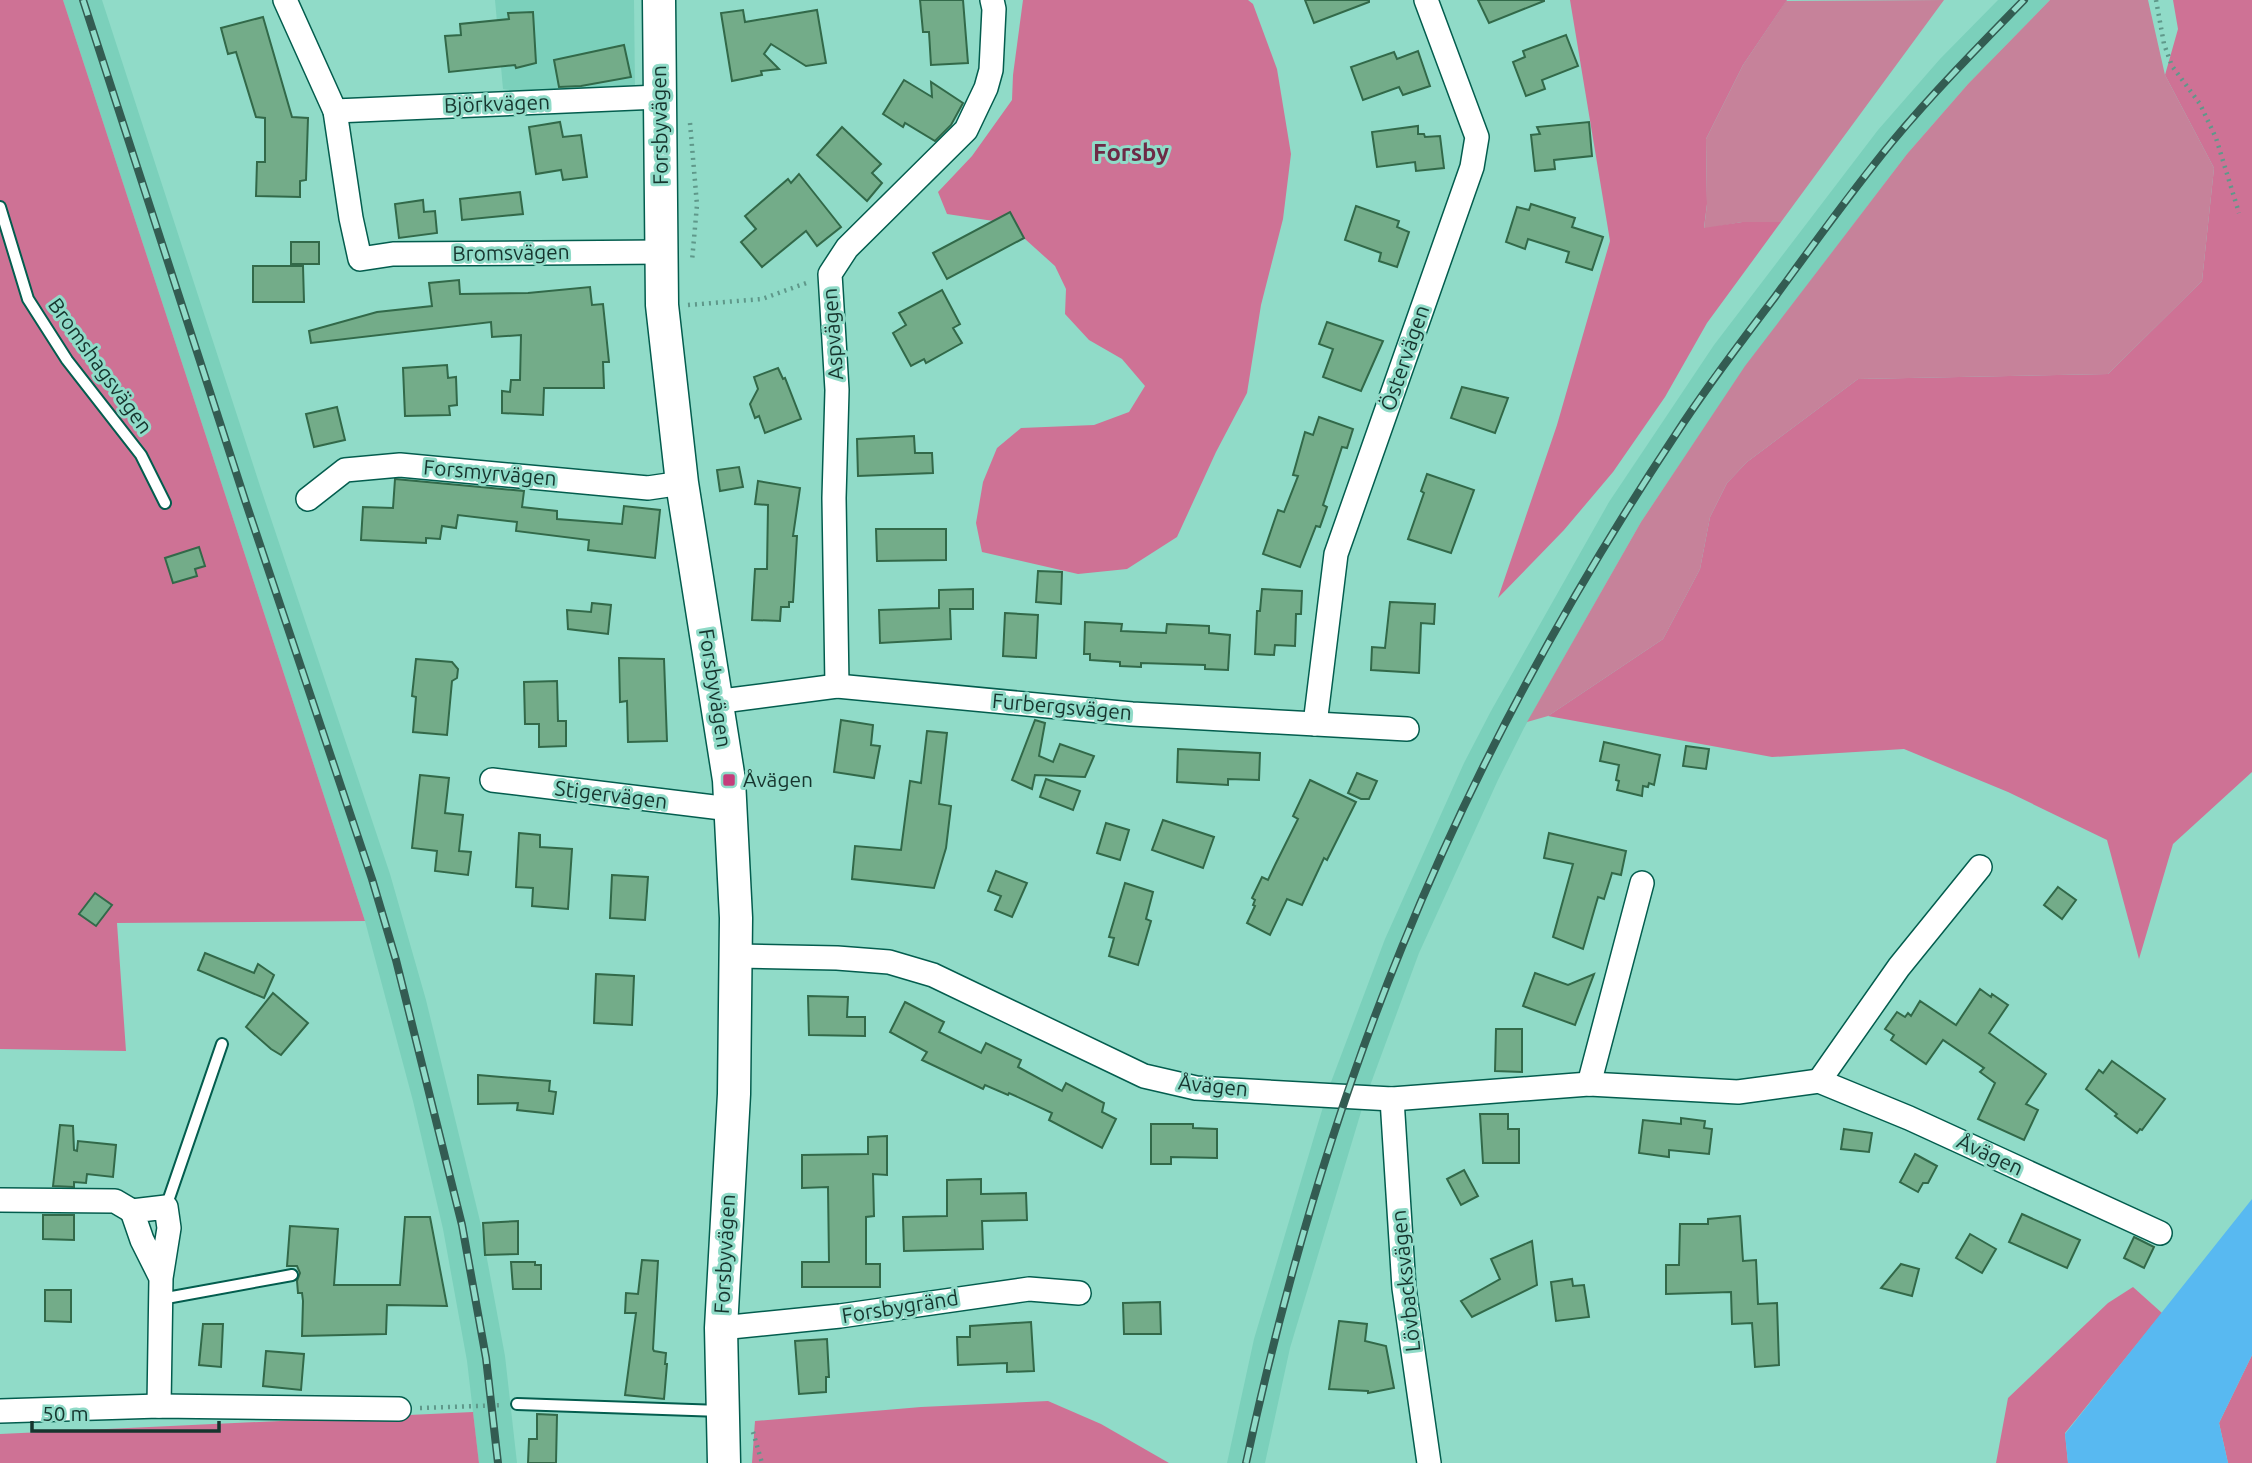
<svg xmlns="http://www.w3.org/2000/svg" width="2252" height="1463" font-family="Ubuntu,sans-serif">
	<style>
		.built { fill: #7bd0bb }
		.green { fill: #c6829a }
		.forest { fill: #ce7295 }
		.water { fill: #58b9f1 }
		.building { fill: #73ac89; stroke: #326949; stroke-width: 2 }
		.lines { fill: none; stroke-linecap: round; stroke-linejoin: round }
		.lane-casing { stroke: #035d4e; stroke-width: 14 }
		.street-casing { stroke: #035d4e; stroke-width: 26 }
		.secondary-casing { stroke: #035d4e; stroke-width: 35 }
		.path { stroke: #5f988a; stroke-width: 4.5; stroke-dasharray: 2 5; stroke-linecap: butt }
		.lane { stroke: #fff; stroke-width: 10 }
		.street { stroke: #fff; stroke-width: 23 }
		.secondary { stroke: #fff; stroke-width: 32 }
		.rail-casing { stroke: #335c52; stroke-width: 8 }
		.rail { stroke: #90dbc8; stroke-width: 5; stroke-dasharray: 16; stroke-linecap: butt }
		.poi-dot { fill: #c53d7b; stroke: #90dbc8; stroke-width: 2.5 }
		.labels { text-anchor: middle; stroke-width: 6; stroke-linejoin: round; paint-order: stroke }
		.street-label { font-size: 21px; fill: #16352e; stroke: #90dbc8 }
		.poi-label { font-size: 21px; fill: #16352e; stroke: #90dbc8; text-anchor: start }
		.quarter-label { font-size: 24px; font-weight: bold; fill: #6d2a46; stroke: #90dbc8 }
	</style>
	<rect width="100%" height="100%" fill="#90dbc8"/>
	<!-- built -->
	<g class="built">
		<polygon points="63,0 102,0 261,489 390,874 426,1000 480,1221 505,1356 517,1463 479,1463 467,1361 443,1229 413,1101 365,921"/>
		<polygon points="495,0 634,0 635,89 558,97 503,89"/>
		<polygon points="1998,0 2050,0 1968,84 1907,154 1745,367 1641,522 1524,728 1498,780 1419,953 1364,1102 1290,1348 1265,1463 1227,1463 1254,1339 1328,1090 1385,939 1464,763 1491,711 1609,502 1714,345 1878,130 1940,59"/>
	</g>
	<!-- green -->
	<g class="green">
		<polygon points="1944,0 1781,222 1742,222 1704,229 1707,204 1706,139 1743,65 1786,1"/>
		<polygon points="2050,0 2148,0 2165,75 2214,168 2202,281 2108,374 1858,379 1747,462 1727,483 1710,517 1700,569 1663,639 1548,716 1527,722 1641,522 1745,366 1907,154 1968,84"/>
	</g>
	<!-- forest -->
	<g class="forest">
		<polygon points="0,0 63,0 365,921 117,923 126,1051 0,1049"/>
		<polygon points="1023,0 1248,0 1253,4 1277,69 1291,154 1283,219 1261,305 1247,393 1216,452 1177,537 1127,569 1078,574 982,552 976,523 983,482 997,448 1021,428 1094,425 1129,412 1145,386 1122,359 1089,340 1065,314 1066,289 1055,266 1025,239 1000,222 947,214 938,192 972,156 1012,100 1013,75"/>
		<polygon points="1570,0 1787,0 1743,65 1706,139 1707,204 1704,228 1742,222 1781,222 1707,323 1665,397 1613,472 1564,530 1498,598 1557,425 1610,241"/>
		<polygon points="2173,0 2252,0 2252,772 2173,844 2139,959 2107,840 2008,792 1904,749 1772,757 1548,716 1663,639 1700,569 1710,517 1727,483 1747,462 1858,379 2108,374 2202,281 2214,168 2165,75 2178,29"/>
		<polygon points="2133,1287 2162,1313 2065,1433 2068,1463 1996,1463 2008,1398 2108,1303"/>
		<polygon points="2252,1355 2252,1463 2228,1463 2219,1423"/>
		<polygon points="1048,1401 1101,1424 1169,1463 752,1463 755,1421 921,1407"/>
		<polygon points="473,1412 479,1463 0,1463 0,1434"/>
	</g>
	<!-- water -->
	<polygon class="water" points="2252,1199 2252,1355 2219,1423 2228,1463 2068,1463 2065,1434"/>
	<!-- building -->
	<g class="building">
		<polygon points="920,0 963,0 968,63 931,65 929,32 923,32"/>
		<polygon points="1305,0 1369,0 1369,2 1314,23"/>
		<polygon points="1478,0 1544,0 1544,1 1489,23"/>
		<polygon points="743,10 745,22 817,10 826,63 806,66 771,44 764,54 779,69 761,71 762,75 732,81 721,13"/>
		<polygon points="533,12 536,63 516,68 515,65 449,72 445,36 461,35 460,24 509,19 508,13"/>
		<polygon points="263,17 292,117 308,118 306,180 300,181 300,197 256,196 257,162 265,162 265,118 256,117 236,52 228,54 221,28"/>
		<polygon points="1566,35 1578,66 1542,80 1545,89 1526,96 1513,62 1525,57 1523,51"/>
		<polygon points="624,45 631,77 581,86 559,87 554,60"/>
		<polygon points="1418,51 1430,86 1403,95 1399,87 1363,100 1351,67 1394,52 1397,59"/>
		<polygon points="904,80 932,97 931,82 963,103 951,125 935,141 905,123 903,127 883,114"/>
		<polygon points="560,122 563,137 581,135 587,177 563,180 561,170 536,174 529,127"/>
		<polygon points="1589,122 1592,156 1554,160 1555,169 1535,171 1531,135 1540,134 1537,127"/>
		<polygon points="1418,126 1418,134 1424,134 1425,137 1440,136 1444,168 1416,171 1415,162 1377,167 1372,132"/>
		<polygon points="842,127 881,164 872,173 882,183 867,201 817,155"/>
		<polygon points="799,174 841,227 817,246 806,231 762,267 741,242 756,229 745,216 788,179 791,183"/>
		<polygon points="520,192 523,214 462,220 460,199"/>
		<polygon points="423,200 424,212 435,211 437,233 399,238 395,204"/>
		<polygon points="1531,204 1575,218 1572,227 1603,237 1592,270 1566,262 1569,252 1528,239 1525,249 1506,242 1517,207 1529,210"/>
		<polygon points="1356,206 1399,221 1397,227 1409,232 1397,267 1379,261 1381,253 1345,240"/>
		<polygon points="1010,212 1024,238 947,279 933,253"/>
		<rect x="291" y="242" width="28" height="22"/>
		<polygon points="253,266 303,266 304,302 253,302"/>
		<polygon points="459,280 460,294 528,293 590,287 592,305 603,304 609,362 603,362 604,388 544,388 543,415 502,413 502,391 510,392 511,380 520,380 521,335 492,337 491,322 311,343 309,331 377,312 432,306 429,283"/>
		<polygon points="942,290 960,324 953,328 962,343 926,363 924,359 911,366 893,333 906,325 899,313"/>
		<polygon points="1327,322 1383,341 1361,391 1323,377 1333,349 1319,344"/>
		<polygon points="447,365 448,378 456,377 457,405 449,406 450,415 405,416 403,368"/>
		<polygon points="778,368 783,379 785,378 801,419 765,433 759,416 755,418 750,404 758,389 754,377"/>
		<polygon points="1462,387 1508,398 1495,433 1451,418"/>
		<polygon points="337,407 345,440 314,447 306,414"/>
		<polygon points="1319,417 1353,429 1347,448 1342,447 1323,505 1327,507 1320,527 1316,526 1300,567 1263,554 1278,510 1284,512 1298,476 1293,475 1305,432 1313,435"/>
		<polygon points="914,436 915,453 932,453 933,473 858,476 857,439"/>
		<polygon points="739,467 743,487 720,491 717,470"/>
		<polygon points="1427,474 1474,490 1451,553 1408,539 1424,493 1421,491"/>
		<polygon points="395,479 524,491 522,507 557,511 557,519 622,524 624,506 660,510 655,558 588,550 589,540 516,531 517,522 458,515 456,528 442,526 440,539 426,538 426,543 361,540 363,507 393,508"/>
		<polygon points="758,481 800,488 793,536 797,536 793,602 789,602 789,607 781,607 780,621 752,620 755,569 767,569 768,505 755,504"/>
		<polygon points="876,529 946,529 946,560 877,561"/>
		<polygon points="199,547 205,566 195,569 197,576 173,583 165,558"/>
		<polygon points="1038,571 1062,572 1061,604 1036,602"/>
		<polygon points="973,589 973,609 950,609 951,639 880,643 879,610 939,608 939,590"/>
		<polygon points="1262,589 1302,591 1301,614 1296,614 1295,646 1275,645 1274,655 1255,654 1257,611 1260,611"/>
		<polygon points="1390,602 1435,604 1434,624 1421,623 1419,673 1371,670 1372,647 1385,648"/>
		<polygon points="592,603 611,605 608,634 568,629 567,610 591,612"/>
		<polygon points="1005,613 1038,615 1036,658 1003,656"/>
		<polygon points="1085,622 1122,624 1121,631 1166,633 1167,624 1209,626 1209,633 1230,635 1228,670 1205,669 1205,665 1141,663 1141,667 1120,666 1120,662 1090,660 1090,654 1084,654"/>
		<polygon points="619,658 664,659 667,741 628,742 627,701 620,702"/>
		<polygon points="416,659 452,662 458,669 457,678 452,681 447,735 413,732 416,697 412,696"/>
		<polygon points="557,681 558,721 566,721 566,746 539,747 539,724 525,724 524,682"/>
		<polygon points="841,720 873,725 871,745 880,746 874,778 834,772"/>
		<polygon points="1035,720 1045,723 1039,756 1053,762 1060,744 1094,756 1085,777 1035,775 1032,789 1012,780"/>
		<polygon points="927,731 947,733 939,804 951,806 946,848 934,888 852,879 855,846 901,850 910,781 921,783"/>
		<polygon points="1604,742 1660,755 1654,785 1649,783 1648,787 1643,786 1642,796 1617,790 1619,781 1616,780 1619,765 1600,761"/>
		<polygon points="1686,746 1709,749 1706,769 1683,766"/>
		<polygon points="1178,749 1260,753 1259,780 1228,779 1228,785 1177,782"/>
		<polygon points="1357,773 1377,781 1369,799 1361,799 1348,793"/>
		<polygon points="420,775 449,778 445,813 463,815 459,851 471,852 468,875 435,871 437,851 412,848"/>
		<polygon points="1046,779 1080,791 1073,810 1040,797"/>
		<polygon points="1310,780 1356,802 1327,860 1324,858 1302,905 1287,899 1270,935 1247,923 1255,906 1253,905 1255,900 1252,898 1262,877 1268,880 1275,865 1298,819 1293,816"/>
		<polygon points="1163,820 1214,837 1203,868 1152,850"/>
		<polygon points="1106,823 1129,830 1120,860 1097,853"/>
		<polygon points="519,833 540,835 540,847 572,849 568,909 532,906 533,888 516,887"/>
		<polygon points="1549,833 1626,851 1621,875 1612,873 1604,899 1598,897 1583,949 1553,937 1573,864 1544,858"/>
		<polygon points="996,871 1027,883 1012,917 995,910 1001,896 988,891"/>
		<polygon points="612,875 648,877 645,920 610,918"/>
		<polygon points="1125,883 1153,892 1146,919 1151,921 1138,965 1109,956 1114,938 1109,937"/>
		<polygon points="2058,887 2076,900 2062,919 2044,905"/>
		<polygon points="95,893 112,905 96,926 79,914"/>
		<polygon points="205,953 254,973 258,964 274,975 264,998 198,970"/>
		<polygon points="1535,973 1568,985 1594,974 1575,1025 1523,1006"/>
		<polygon points="596,974 634,976 632,1025 594,1023"/>
		<polygon points="1980,989 1991,997 1992,994 2008,1005 1989,1033 2046,1074 2026,1104 2038,1110 2024,1140 1978,1119 1995,1083 1980,1072 1984,1068 1943,1040 1926,1064 1891,1040 1894,1035 1885,1029 1897,1012 1905,1017 1908,1013 1911,1016 1920,1001 1956,1025"/>
		<polygon points="273,993 308,1023 281,1055 271,1049 246,1027"/>
		<polygon points="808,996 848,997 847,1017 865,1017 865,1036 809,1035"/>
		<polygon points="905,1002 944,1022 939,1032 981,1053 986,1043 1021,1060 1018,1067 1062,1091 1066,1083 1104,1103 1102,1112 1116,1119 1102,1148 1049,1120 1052,1113 1009,1093 1008,1095 985,1085 983,1089 922,1060 927,1052 890,1032"/>
		<polygon points="1496,1029 1522,1029 1522,1072 1495,1071"/>
		<polygon points="2112,1061 2165,1099 2142,1130 2140,1129 2137,1133 2115,1116 2117,1114 2086,1089 2099,1070 2103,1073"/>
		<polygon points="478,1075 550,1081 549,1091 556,1092 553,1114 517,1110 518,1103 478,1104"/>
		<polygon points="1480,1114 1508,1114 1508,1129 1519,1129 1519,1163 1483,1163"/>
		<polygon points="1681,1118 1705,1121 1704,1128 1712,1129 1709,1154 1669,1150 1669,1157 1639,1153 1643,1120 1681,1124"/>
		<polygon points="1151,1124 1193,1124 1193,1128 1217,1129 1217,1158 1171,1157 1171,1164 1151,1164"/>
		<polygon points="60,1125 73,1126 74,1150 77,1151 78,1141 116,1145 113,1177 87,1174 86,1183 74,1182 74,1187 53,1186"/>
		<polygon points="1844,1129 1872,1133 1869,1152 1841,1149"/>
		<polygon points="887,1136 887,1175 873,1174 874,1216 866,1217 866,1264 880,1264 880,1287 802,1287 802,1262 829,1262 828,1187 802,1188 802,1155 868,1154 868,1137"/>
		<polygon points="1915,1154 1937,1166 1928,1183 1923,1183 1918,1192 1900,1182"/>
		<polygon points="1464,1170 1478,1196 1461,1205 1447,1179"/>
		<polygon points="981,1179 981,1194 1026,1193 1027,1220 982,1221 983,1249 904,1251 903,1217 947,1216 947,1180"/>
		<polygon points="2022,1214 2080,1240 2067,1268 2009,1242"/>
		<polygon points="43,1215 74,1215 74,1240 43,1239"/>
		<polygon points="1740,1216 1743,1261 1756,1260 1758,1304 1777,1303 1779,1365 1755,1367 1752,1323 1732,1324 1731,1292 1666,1294 1666,1265 1679,1265 1680,1224 1708,1224 1708,1219"/>
		<polygon points="405,1217 430,1217 447,1306 387,1305 386,1334 302,1336 303,1301 302,1293 298,1293 297,1281 300,1273 297,1266 287,1266 290,1226 338,1229 334,1285 400,1285"/>
		<polygon points="518,1221 518,1254 485,1255 483,1223"/>
		<polygon points="1970,1234 1996,1249 1982,1273 1956,1258"/>
		<polygon points="2134,1237 2154,1247 2144,1268 2124,1258"/>
		<polygon points="1532,1241 1537,1285 1472,1317 1461,1301 1500,1279 1491,1259"/>
		<polygon points="642,1260 658,1261 653,1349 654,1351 666,1353 665,1364 667,1364 664,1399 625,1395 636,1313 625,1313 626,1293 638,1294"/>
		<polygon points="511,1262 535,1262 535,1265 541,1265 541,1289 513,1289"/>
		<polygon points="1901,1264 1919,1269 1912,1296 1881,1288"/>
		<polygon points="1572,1279 1573,1286 1584,1285 1589,1317 1556,1321 1551,1282"/>
		<polygon points="45,1290 71,1290 71,1322 45,1321"/>
		<polygon points="1160,1302 1161,1334 1124,1334 1123,1303"/>
		<polygon points="1339,1321 1367,1324 1365,1341 1386,1346 1394,1388 1368,1393 1368,1391 1329,1389"/>
		<polygon points="1031,1322 1034,1371 1007,1372 1007,1363 958,1365 957,1337 970,1337 970,1326"/>
		<polygon points="203,1324 223,1324 221,1367 199,1365"/>
		<polygon points="827,1339 829,1377 826,1377 826,1392 799,1394 795,1341"/>
		<polygon points="266,1351 304,1354 301,1390 263,1386"/>
		<polygon points="537,1414 557,1415 556,1463 528,1463 529,1439 537,1439"/>
	</g>
	<g class="lines">
		<defs>
			<g id="lane">
				<polyline points="0,207 28,299 67,360 141,455 165,503"/>
				<polyline points="166,1207 222,1044"/>
				<polyline points="161,1299 292,1275"/>
				<polyline points="517,1404 721,1411"/>
			</g>
			<g id="street">
				<polyline points="285,0 335,111 351,218 360,259 393,254 662,252"/>
				<polyline points="335,111 659,97"/>
				<polyline points="308,499 345,470 400,465 648,488 682,483"/>
				<polyline points="837,686 834,498 837,390 830,274 847,248 966,130 986,88 991,70 994,9 992,0"/>
				<polyline points="718,698 730,700 837,686 1132,714 1407,729"/>
				<polyline points="1315,724 1336,554 1472,167 1477,137 1426,0"/>
				<polyline points="492,780 730,809"/>
				<polyline points="737,956 837,958 889,962 933,975 1144,1076 1196,1088 1392,1099 1589,1084 1738,1092 1819,1081 1909,1118 2160,1233"/>
				<polyline points="1819,1081 1899,967 1980,867"/>
				<polyline points="1589,1084 1642,883"/>
				<polyline points="1392,1099 1404,1288 1429,1463"/>
				<polyline points="0,1200 115,1201 132,1211"/>
				<polyline points="721,1328 840,1316 1029,1289 1079,1293"/>
				<polyline points="159,1406 161,1278 169,1228 166,1207 132,1211 142,1240 161,1278"/>
				<polyline points="0,1411 159,1406 399,1409"/>
			</g>
			<polyline id="secondary" points="659,0 662,305 682,483 729,780 736,918 734,1094 721,1328 724,1463"/>
		</defs>
		<!-- lane casing -->
		<use href="#lane" class="lane-casing"/>
		<!-- street casing -->
		<use href="#street" class="street-casing"/>
		<!-- secondary casing -->
		<use href="#secondary" class="secondary-casing"/>
		<!-- path -->
		<g class="path">
			<polyline points="2156,0 2164,44 2172,66 2200,104 2216,138 2239,213"/>
			<polyline points="690,123 697,205 692,261"/>
			<polyline points="688,305 762,299 809,282"/>
			<polyline points="420,1408 503,1405"/>
			<polyline points="753,1432 762,1463"/>
		</g>
		<!-- lane -->
		<use href="#lane" class="lane"/>
		<!-- street -->
		<use href="#street" class="street"/>
		<!-- secondary -->
		<use href="#secondary" class="secondary"/>
		<defs>
			<g id="rail">
				<polyline points="83,0 245,500 372,879 396,960 462,1225 486,1358 498,1463"/>
				<path d="M1246 1463C1284 1287 1334 1113 1402 947 1475 767 1569 595 1676 434 1707 386 1741 342 1775 297 1813 245 1851 192 1892 142 1933 93 1979 46 2024 0"/>
			</g>
		</defs>
		<!-- rail casing -->
		<use href="#rail" class="rail-casing"/>
		<!-- rail -->
		<use href="#rail" class="rail"/>
	</g>
	<!-- markers -->
	<rect class="poi-dot" x="722" y="773" width="14" height="14" rx="3.5"/>
	<g class="labels">
		<!-- street labels -->
		<g class="street-label">
			<text transform="translate(497 104) rotate(-2)" y="7">Björkvägen</text>
			<text transform="translate(660 125) rotate(-91)" y="7">Forsbyvägen</text>
			<text transform="translate(511 253) rotate(-1)" y="7">Bromsvägen</text>
			<text transform="translate(833 334) rotate(-94)" y="7">Aspvägen</text>
			<text transform="translate(1405 358) rotate(-71)" y="7">Östervägen</text>
			<text transform="translate(100 366) rotate(54)" y="7">Bromshagsvägen</text>
			<text transform="translate(490 473) rotate(5)" y="7">Forsmyrvägen</text>
			<text transform="translate(715 688) rotate(81)" y="7">Forsbyvägen</text>
			<text transform="translate(1062 707) rotate(5)" y="7">Furbergsvägen</text>
			<text transform="translate(611 795) rotate(7)" y="7">Stigervägen</text>
			<text transform="translate(1213 1086) rotate(6)" y="7">Åvägen</text>
			<text transform="translate(1990 1155) rotate(25)" y="7">Åvägen</text>
			<text transform="translate(725 1254) rotate(-87)" y="7">Forsbyvägen</text>
			<text transform="translate(1406 1281) rotate(-96)" y="7">Lövbacksvägen</text>
			<text transform="translate(900 1307) rotate(-9)" y="7">Forsbygränd</text>
		</g>
		<!-- poi labels -->
		<g class="poi-label">
			<text x="743" y="787">Åvägen</text>
		</g>
		<!-- quarter labels -->
		<g class="quarter-label">
			<text x="1131" y="161">Forsby</text>
		</g>
	</g>
	<!-- scale -->
	<path d="M32 1421v10h187v-10" fill="none" stroke="#16352e" stroke-width="3.5"/>
	<text x="42" y="1421" font-size="21" fill="#16352e" stroke="#90dbc8" stroke-width="5" paint-order="stroke">50 m</text>
</svg>
